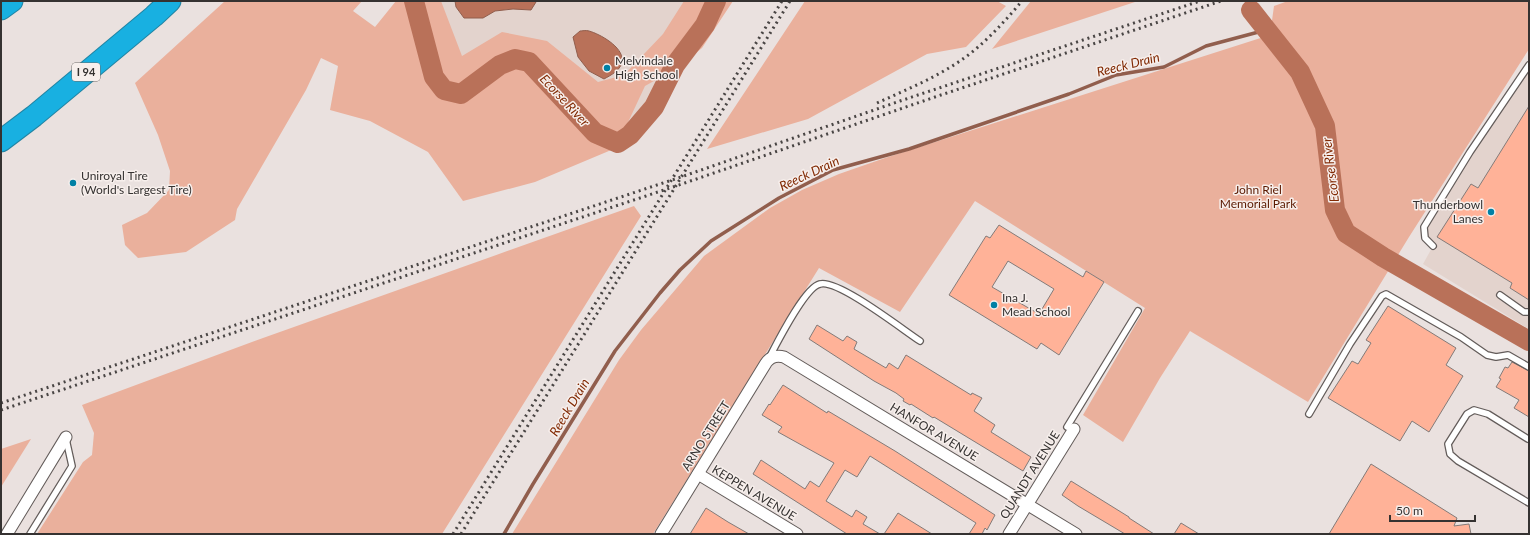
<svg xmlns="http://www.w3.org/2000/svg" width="1530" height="535" font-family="Lato,sans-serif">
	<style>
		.built { fill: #e3d3cd }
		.green { fill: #eab09c }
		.water { fill: #b97159; stroke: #915e4d }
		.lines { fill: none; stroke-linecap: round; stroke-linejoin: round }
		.stream { stroke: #915e4d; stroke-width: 3.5 }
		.river { stroke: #b97159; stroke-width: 20 }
		.building { fill: #ffb298; stroke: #837b79; fill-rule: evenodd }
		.lane-casing { stroke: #635c5a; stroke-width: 8 }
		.street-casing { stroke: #635c5a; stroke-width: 13 }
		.highway-casing { stroke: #2284a3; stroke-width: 23 }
		.lane { stroke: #fff; stroke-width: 5.5 }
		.street { stroke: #fff; stroke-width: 11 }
		.highway { stroke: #18b0e1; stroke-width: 21 }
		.rail { stroke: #494544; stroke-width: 3; stroke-dasharray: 2 4; stroke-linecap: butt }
		.poi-dot { fill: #0080a5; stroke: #f7efec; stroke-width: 1.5 }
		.labels { text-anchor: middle; stroke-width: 3; stroke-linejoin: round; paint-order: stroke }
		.shield { fill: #f7efec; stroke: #6f6b69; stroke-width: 1 }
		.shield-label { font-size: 11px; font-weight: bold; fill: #353231 }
		.poi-label { font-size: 12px; fill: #353231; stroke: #f7efec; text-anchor: start }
		.park-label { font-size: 12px; fill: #5b1900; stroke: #f7efec }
		.street-label { font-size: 12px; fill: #353231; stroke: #f7efec }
		.water-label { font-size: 13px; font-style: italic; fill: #812a04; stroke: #f7efec }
	</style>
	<rect width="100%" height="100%" fill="#eae1df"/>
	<!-- built -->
	<g class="built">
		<polygon points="422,1 706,1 666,58 648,102 618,131 456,83"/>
		<polygon points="1529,65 1529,329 1423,264 1433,246 1425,238 1424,227"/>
	</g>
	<!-- green -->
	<g class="green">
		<polygon points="225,1 362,1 353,11 375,27 396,1 441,1 462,56 502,32 547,41 598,82 624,75 663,34 684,1 733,1 702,48 677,68 645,86 616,148 535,182 463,201 428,152 370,121 330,110 338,66 321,58 306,90 237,209 235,220 186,252 138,258 125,245 122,225 147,213 169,190 170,171 158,135 135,83"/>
		<polygon points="805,1 997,1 1006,6 966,47 927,54 808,119 707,149"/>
		<polygon points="1031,1 1138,1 992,49"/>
		<polygon points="1288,1 1529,1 1529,49 1409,237 1308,402 1190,331 1160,378 1123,442 1083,415 1145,308 975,201 900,312 819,268 653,534 512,534 619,360 641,330 704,256 770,208 802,190 839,174 885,158 1270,35 1274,6"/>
		<polygon points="634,206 641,216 442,534 37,534 83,462 92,455 94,433 82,405 263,338"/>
		<polygon points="31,439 1,487 1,449"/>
	</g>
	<!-- water -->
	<g class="water">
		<polygon points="455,1 534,1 536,2 531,10 513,9 495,11 483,18 464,18 456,7"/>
		<path d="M580 31C582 31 586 30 589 31 600 34 623 47 622 60 622 70 611 75 604 79L589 71 578 57 573 37Z"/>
	</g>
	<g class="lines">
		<!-- stream -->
		<polyline class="stream" points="504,534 533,484 615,351 660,293 680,270 711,241 779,198 833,170 909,149 1069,94 1116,75 1164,67 1206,46 1266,30"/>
		<!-- river -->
		<g class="river">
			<polyline points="414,1 434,77 444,90 461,94 500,65 515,59 529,62 595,133 618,143 630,135 654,107 675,65 705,25 716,1"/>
			<polyline points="1251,10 1300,72 1325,126 1335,210 1346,233 1383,257 1529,341"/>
		</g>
	</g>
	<!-- building -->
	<g class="building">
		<polygon points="1529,106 1529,300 1510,288 1512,283 1437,237 1471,184 1478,188"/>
		<path d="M999 225 1083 277 1086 271 1104 282 1059 355 1041 343 1037 349 949 295 986 236 990 238ZM1008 261 1054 289 1039 314 992 287Z"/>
		<polygon points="1388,306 1456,348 1446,365 1463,376 1429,432 1412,421 1400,441 1328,398 1352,361 1358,364 1371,343 1366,340"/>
		<polygon points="817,325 843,341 847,336 857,342 854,349 886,368 889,363 898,369 906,355 971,395 972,393 982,398 974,411 995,425 991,432 1031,457 1023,471 934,417 933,418 911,404 910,405 903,401 904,399 896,393 874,381 809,339"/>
		<polygon points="1512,362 1529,371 1529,417 1514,408 1519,400 1496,387 1501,379 1499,378 1505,367 1508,368"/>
		<polygon points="783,385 827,413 828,411 895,451 995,515 987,530 985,528 982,534 969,534 976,523 870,456 857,477 845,470 826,501 852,517 856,510 867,517 863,524 880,534 847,534 753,474 761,460 805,489 810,481 819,487 834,463 778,432 782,427 762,415 769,404 770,405"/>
		<polygon points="1371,464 1457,518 1454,526 1469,524 1471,534 1329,534"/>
		<polygon points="1071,481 1129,517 1129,518 1154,534 1125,534 1078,506 1062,495"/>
		<polygon points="706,508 728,522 749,534 690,534"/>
		<polygon points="898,513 932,534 884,534"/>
		<polygon points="1181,523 1199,534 1174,534"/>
	</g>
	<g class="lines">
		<defs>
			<g id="lane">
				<polyline points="1433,246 1425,238 1424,227 1470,152 1529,65"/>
				<polyline points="1500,295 1524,312 1529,312"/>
				<path d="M769 358C777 343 805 287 820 284 838 279 903 330 920 341"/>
				<polyline points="1309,414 1350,344 1382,296 1386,294 1461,337 1487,355 1496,357 1508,355 1529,367"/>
				<polyline points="1067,427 1138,311"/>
				<polyline points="1528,439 1488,414 1474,410 1467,414 1448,444 1450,454 1458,461 1529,503"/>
				<polyline points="30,534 72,466 66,439"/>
			</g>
			<g id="street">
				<polyline points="698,474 797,534"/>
				<polyline points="7,534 66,437"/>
				<path d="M661 534 766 363C770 357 777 355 784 357L1076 534"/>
				<polyline points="1009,534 1074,429"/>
			</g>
			<g id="highway">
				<polyline points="1,9 12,1"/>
				<polyline points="1,141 34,116 154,16 170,1"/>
			</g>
		</defs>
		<!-- lane casing -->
		<use href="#lane" class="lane-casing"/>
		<!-- street casing -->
		<use href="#street" class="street-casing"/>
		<!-- highway casing -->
		<use href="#highway" class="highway-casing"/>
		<!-- lane -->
		<use href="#lane" class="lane"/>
		<!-- street -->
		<use href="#street" class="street"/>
		<!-- highway -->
		<use href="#highway" class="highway"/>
		<!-- rail -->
		<g class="rail">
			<path d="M877 103C908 89 940 76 967 56 988 40 1005 21 1022 1"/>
			<polyline points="1,403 681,177 900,101 1200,1"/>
			<polyline points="1,410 676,186 935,97 1221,1"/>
			<polyline points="453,534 782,1"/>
			<polyline points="461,534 790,1"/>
		</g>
	</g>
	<!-- markers -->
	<g class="poi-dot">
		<circle cx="607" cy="68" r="4"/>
		<circle cx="73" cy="183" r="4"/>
		<circle cx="1491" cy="212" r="4"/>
		<circle cx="994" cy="305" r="4"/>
	</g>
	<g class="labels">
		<!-- shield labels -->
		<rect class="shield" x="72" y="63" width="28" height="18" rx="3"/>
		<g class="shield-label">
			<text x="86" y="76">I 94</text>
		</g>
		<!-- poi labels -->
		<g class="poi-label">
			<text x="615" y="65">Melvindale<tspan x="615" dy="14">High School</tspan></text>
			<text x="81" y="180">Uniroyal Tire<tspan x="81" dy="14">(World's Largest Tire)</tspan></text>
			<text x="1483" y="209" text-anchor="end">Thunderbowl<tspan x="1483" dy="14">Lanes</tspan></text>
			<text x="1002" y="302">Ina J.<tspan x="1002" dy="14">Mead School</tspan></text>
		</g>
		<!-- park labels -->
		<g class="park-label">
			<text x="1258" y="194">John Riel<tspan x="1258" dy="14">Memorial Park</tspan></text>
		</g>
		<!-- street labels -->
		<g class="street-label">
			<text transform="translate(934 432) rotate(31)" y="4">HANFOR AVENUE</text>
			<text transform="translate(706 436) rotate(-58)" y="4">ARNO STREET</text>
			<text transform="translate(1030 475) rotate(-58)" y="4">QUANDT AVENUE</text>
			<text transform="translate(754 493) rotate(31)" y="4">KEPPEN AVENUE</text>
		</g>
		<!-- water labels -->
		<g class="water-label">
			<text transform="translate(1128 64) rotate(-14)" y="5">Reeck Drain</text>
			<text transform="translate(565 100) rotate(47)" y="5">Ecorse River</text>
			<text transform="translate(1330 170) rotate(-97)" y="5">Ecorse River</text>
			<text transform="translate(809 173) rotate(-25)" y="5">Reeck Drain</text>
			<text transform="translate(569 407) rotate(-59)" y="5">Reeck Drain</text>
		</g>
	</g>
	<!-- border -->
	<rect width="1530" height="535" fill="none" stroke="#353231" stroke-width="4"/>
	<!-- scale -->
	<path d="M1390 515v6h85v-6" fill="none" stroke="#353231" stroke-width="2"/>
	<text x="1396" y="515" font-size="12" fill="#353231" stroke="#f7efec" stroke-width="3" paint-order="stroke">50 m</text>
</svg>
